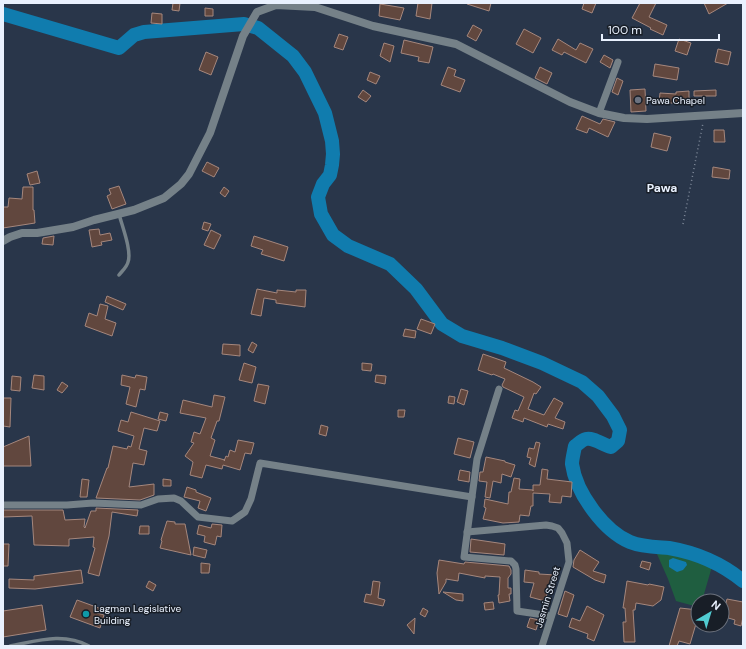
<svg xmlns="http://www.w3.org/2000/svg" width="746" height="649" font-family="'DM Sans',sans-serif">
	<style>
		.green { fill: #1f5e40 }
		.water { fill: #107cae }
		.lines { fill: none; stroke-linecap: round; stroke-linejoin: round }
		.river { stroke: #107cae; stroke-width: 14 }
		.building { fill: #61473e; stroke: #a5877d }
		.path { stroke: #808b9b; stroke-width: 1.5; stroke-dasharray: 1 3; stroke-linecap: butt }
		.service { stroke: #758188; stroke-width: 3.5 }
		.minor { stroke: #758188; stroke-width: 7 }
		.tertiary { stroke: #758188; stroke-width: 8 }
		.worship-dot { fill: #6b7280; stroke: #181e27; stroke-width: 1.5 }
		.culture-dot { fill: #0f9aa8; stroke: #181e27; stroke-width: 1.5 }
		.labels { text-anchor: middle; stroke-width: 3; stroke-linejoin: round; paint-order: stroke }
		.poi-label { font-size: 10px; fill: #e9f1fe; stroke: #181e27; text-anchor: start }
		.street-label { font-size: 10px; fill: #e9f1fe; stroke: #181e27 }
		.quarter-label { font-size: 12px; font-weight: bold; fill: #e9f1fe; stroke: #181e27 }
	</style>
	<rect width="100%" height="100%" fill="#29364a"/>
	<!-- green -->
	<polygon class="green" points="665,551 675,552 713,563 702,601 698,601 698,607 676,601 668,579 657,554"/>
	<!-- water -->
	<polygon class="water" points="673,558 686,562 687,565 683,570 677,572 669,567 669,560"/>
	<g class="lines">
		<!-- river -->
		<path class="river" d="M3 14 119 48 134 35 144 32 244 24 258 28 293 56 305 72 325 113 332 141 333 154 332 165 330 175 323 184 318 197 321 214 333 235 348 246 390 264 416 289 442 324 462 336 502 348 542 363 582 382 598 396 613 416 620 430 618 441 611 447C603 445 593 437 586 439 582 440 578 444 575 446 574 452 572 459 572 464 576 493 604 531 630 542 642 547 657 547 669 548 698 553 721 563 743 581"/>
	</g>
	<!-- building -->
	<g class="building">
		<polygon points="173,3 180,3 179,11 172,10"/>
		<polygon points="418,3 432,3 430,19 416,16"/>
		<polygon points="468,3 491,3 489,11 467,4"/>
		<polygon points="584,3 596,3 592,13 582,9"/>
		<polygon points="640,3 656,3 649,17 667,25 663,35 650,29 651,28 632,18"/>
		<polygon points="704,3 728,3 709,14"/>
		<polygon points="380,4 404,8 400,20 379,16"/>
		<polygon points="205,8 213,9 213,16 205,16"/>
		<polygon points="152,13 162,14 162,24 151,23"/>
		<polygon points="473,25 482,30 476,41 467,36"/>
		<polygon points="524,29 541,38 533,53 516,44"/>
		<polygon points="339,34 348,37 343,50 334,47"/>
		<polygon points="558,39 576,50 580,43 593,49 586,63 564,52 562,55 552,50"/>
		<polygon points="679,39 691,43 687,55 675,51"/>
		<polygon points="404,40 433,47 429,63 418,61 419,57 401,53"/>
		<polygon points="384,43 394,46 390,62 380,56"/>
		<polygon points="718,49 731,52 728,65 715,62"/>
		<polygon points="206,52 218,57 211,75 199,70"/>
		<polygon points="604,55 613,60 610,68 600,62"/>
		<polygon points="655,64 679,68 677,80 653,76"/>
		<polygon points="448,67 456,70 454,76 465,80 460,92 441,85"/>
		<polygon points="540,67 552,73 547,84 535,78"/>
		<polygon points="370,72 380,76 376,84 367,80"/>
		<polygon points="617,78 623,81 618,95 612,92"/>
		<polygon points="645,89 646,111 631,112 630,90"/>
		<polygon points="363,90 371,96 366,102 358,97"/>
		<polygon points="716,90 716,96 694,96 694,91"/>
		<polygon points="689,91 689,103 659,103 660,93 676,94 676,92"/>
		<polygon points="582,116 600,124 603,119 615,122 608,137 589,128 587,133 576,129"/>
		<polygon points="714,130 724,130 725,142 714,142"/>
		<polygon points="654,133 671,137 667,151 651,147"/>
		<polygon points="207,162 219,168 214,177 202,171"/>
		<polygon points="713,167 730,170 729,179 712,177"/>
		<polygon points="37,171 40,183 30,185 27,174"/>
		<polygon points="119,186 126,204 112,209 107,196 111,194 109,189"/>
		<polygon points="23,187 33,187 33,210 34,210 35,223 3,228 3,207 8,207 9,198 22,199"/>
		<polygon points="224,187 229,191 225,197 220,193"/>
		<polygon points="204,222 211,224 208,231 202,229"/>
		<polygon points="99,229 100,235 110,233 112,240 101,242 102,245 92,247 89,230"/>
		<polygon points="211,230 221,235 214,249 204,245"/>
		<polygon points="54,236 53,245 42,244 43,238"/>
		<polygon points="254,236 288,247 284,261 261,254 263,250 251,246"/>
		<polygon points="257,289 277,293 277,290 296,292 296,290 306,290 305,307 276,303 276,300 264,298 261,316 251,314"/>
		<polygon points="107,296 126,304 123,310 105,302"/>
		<polygon points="100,304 108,306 105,319 116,323 112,336 85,326 89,313 97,316"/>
		<polygon points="421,319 435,324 431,334 417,329"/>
		<polygon points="405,329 416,331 415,338 403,336"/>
		<polygon points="252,342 257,345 253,353 248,350"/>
		<polygon points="223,344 240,345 240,356 222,354"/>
		<polygon points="483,354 506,362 504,368 533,382 541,387 536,394 534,393 528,409 544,415 554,398 563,403 555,418 565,422 563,429 548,424 547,427 524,418 523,422 512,418 515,410 518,411 524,397 503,387 502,385 505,379 493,374 492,375 478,370"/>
		<polygon points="244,363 256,367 252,383 239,380"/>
		<polygon points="362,363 372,364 371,371 362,370"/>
		<polygon points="34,375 44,376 44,390 32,388"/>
		<polygon points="122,375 135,378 136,375 147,377 145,390 140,389 136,407 126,404 130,387 121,385"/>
		<polygon points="376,375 386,376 385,384 375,382"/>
		<polygon points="12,376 21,377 20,391 11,390"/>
		<polygon points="62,382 68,386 62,393 57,390"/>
		<polygon points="258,384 269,386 265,404 254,401"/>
		<polygon points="461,389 468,391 464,405 457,402"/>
		<polygon points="214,395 225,397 219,421 217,421 211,438 215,440 210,456 225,460 224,461 226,456 228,457 230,450 235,452 238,440 254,443 251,454 245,453 240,470 223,465 222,469 206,465 202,478 190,475 193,462 185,456 194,443 191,442 194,432 200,434 206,418 180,413 183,400 212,407"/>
		<polygon points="449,396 455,397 454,404 448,403"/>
		<polygon points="3,398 11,398 10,427 3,426"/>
		<polygon points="398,410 405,410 404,417 398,417"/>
		<polygon points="131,412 160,421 157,431 144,428 139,449 147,451 144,465 133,463 129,487 154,484 154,495 140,500 96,498 107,468 108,468 113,446 127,449 128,446 131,447 134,436 118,431 121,420 128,422"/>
		<polygon points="160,412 168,414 166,421 158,419"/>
		<polygon points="321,425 328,427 326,436 319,434"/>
		<polygon points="29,436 31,466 3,466 3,447"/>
		<polygon points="458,438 474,442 470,458 454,454"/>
		<polygon points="536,442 540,443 535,467 529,464 531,458 527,457 529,448 534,449"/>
		<polygon points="486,457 505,461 505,462 515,465 511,477 502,474 501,483 493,481 490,498 485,497 487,482 479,481 480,472 483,472"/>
		<polygon points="542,469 548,470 547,479 572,482 571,497 562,496 561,503 549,502 550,494 533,493 533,506 531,506 529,516 520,515 519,522 503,523 483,519 486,508 484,507 485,499 508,504 509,492 511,492 514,478 520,479 519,489 533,490 533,491 533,485 540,485"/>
		<polygon points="460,470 470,472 469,482 458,480"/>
		<polygon points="82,479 89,480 87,497 80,497"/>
		<polygon points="163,479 171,480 171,486 163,486"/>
		<polygon points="187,487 196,490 196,492 211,498 206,511 198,508 200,501 184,497"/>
		<polygon points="96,508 138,510 137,516 112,512 109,536 99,576 88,573 95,548 93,547 94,537 69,539 69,546 34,545 32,516 3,517 3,510 63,510 65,520 85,519 84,527 85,528 91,511 96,511"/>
		<polygon points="167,521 175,522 175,524 185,524 191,555 160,548 162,541 161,540"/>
		<polygon points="212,524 222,525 221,537 217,536 215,545 204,542 205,536 197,534 199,525 211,528"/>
		<polygon points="140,526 149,526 149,534 139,534"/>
		<polygon points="471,539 505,544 504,555 470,552"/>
		<polygon points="3,544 9,544 8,566 3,566"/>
		<polygon points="194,547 207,550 205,558 193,555"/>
		<polygon points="580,550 599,562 593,571 606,575 604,583 595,580 573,567 574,560"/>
		<polygon points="439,560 464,564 465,562 509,566 511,570 511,574 508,578 508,588 511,588 511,594 509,594 510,601 499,603 498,595 499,595 500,577 485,576 485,578 459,573 458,581 446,579 446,582 439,594 437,573"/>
		<polygon points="642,561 651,563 649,570 640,567"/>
		<polygon points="201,563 210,564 209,573 201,573"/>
		<polygon points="81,570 83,583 35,589 9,588 9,579 34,580 34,576"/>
		<polygon points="525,570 539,572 539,574 556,575 552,588 549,587 545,601 530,597 534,583 524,582"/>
		<polygon points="149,581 156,585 153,591 146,587"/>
		<polygon points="373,581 380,582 378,598 385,600 383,606 364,602 366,594 371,595"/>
		<polygon points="627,581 648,585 649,584 664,587 661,600 653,606 636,603 635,610 633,610 635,642 624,642 623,622 626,622 625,608 623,608"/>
		<polygon points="565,591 574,595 567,617 558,614"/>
		<polygon points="443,592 463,594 463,601 456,600"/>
		<polygon points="727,599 743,602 743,617 741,626 734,624 735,620 725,617 727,608 725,607"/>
		<polygon points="77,600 99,608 97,613 104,615 100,628 70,617"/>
		<polygon points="493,602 494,609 485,610 484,603"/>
		<polygon points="42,605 46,630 3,637 3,611"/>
		<polygon points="587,606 604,615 594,641 587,638 588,634 569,627 572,618 580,621"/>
		<polygon points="423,608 428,611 425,617 420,614"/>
		<polygon points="680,608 698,610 698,617 690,644 679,641 677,646 669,646"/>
		<polygon points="415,618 414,634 407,625"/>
		<polygon points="530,618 539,620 536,630 527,627"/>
	</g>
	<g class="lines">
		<!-- path -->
		<polyline class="path" points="683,224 703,123"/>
		<!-- service -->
		<g class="service">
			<path d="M119 275C122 271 127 267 128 262 132 251 122 226 119 214"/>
			<path d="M10 646C37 641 63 632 89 646"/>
		</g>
		<!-- minor -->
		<g class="minor">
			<polyline points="599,113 618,62"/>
			<polyline points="499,389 477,459 464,557 511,561 515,565 516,569 517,611 551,616"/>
			<polyline points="3,505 67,505 93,503 141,505 158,499 174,498 181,501 198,517 232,521 245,512 251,499 260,463 472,497"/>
			<polyline points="467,532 546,525 552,526 558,528 562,533 567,543 569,562 542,646"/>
		</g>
		<!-- tertiary -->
		<polyline class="tertiary" points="3,241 10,237 22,233 37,233 73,227 94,220 134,210 164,198 181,184 189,174 210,133 243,36 257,12 276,5 315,7 373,26 456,44 570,102 599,113 624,118 647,119 743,113"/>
	</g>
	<!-- markers -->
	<circle class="worship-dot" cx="638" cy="100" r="4"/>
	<circle class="culture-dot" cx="86" cy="614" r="4"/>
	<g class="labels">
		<!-- poi labels -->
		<g class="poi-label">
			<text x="646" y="104">Pawa Chapel</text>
			<text x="94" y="612">Lagman Legislative<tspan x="94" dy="12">Building</tspan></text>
		</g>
		<!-- street labels -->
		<g class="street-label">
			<text transform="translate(547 597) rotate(-73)" y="4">Jasmin Street</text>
		</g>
		<!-- quarter labels -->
		<g class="quarter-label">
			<text x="662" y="192">Pawa</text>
		</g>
	</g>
	<!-- border -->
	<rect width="746" height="649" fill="none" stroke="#e9f1fe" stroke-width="8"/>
	<!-- north arrow -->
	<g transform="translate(710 613) rotate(38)"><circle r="19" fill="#181e27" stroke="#6c727d"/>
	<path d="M0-3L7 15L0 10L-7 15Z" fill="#51ccd2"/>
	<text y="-6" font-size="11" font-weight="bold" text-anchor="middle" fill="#e9f1fe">N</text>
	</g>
	<!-- scale -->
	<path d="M602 34v6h117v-6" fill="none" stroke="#e9f1fe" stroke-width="2"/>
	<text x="608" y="34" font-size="12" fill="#e9f1fe" stroke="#181e27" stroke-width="3" paint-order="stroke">100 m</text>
</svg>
